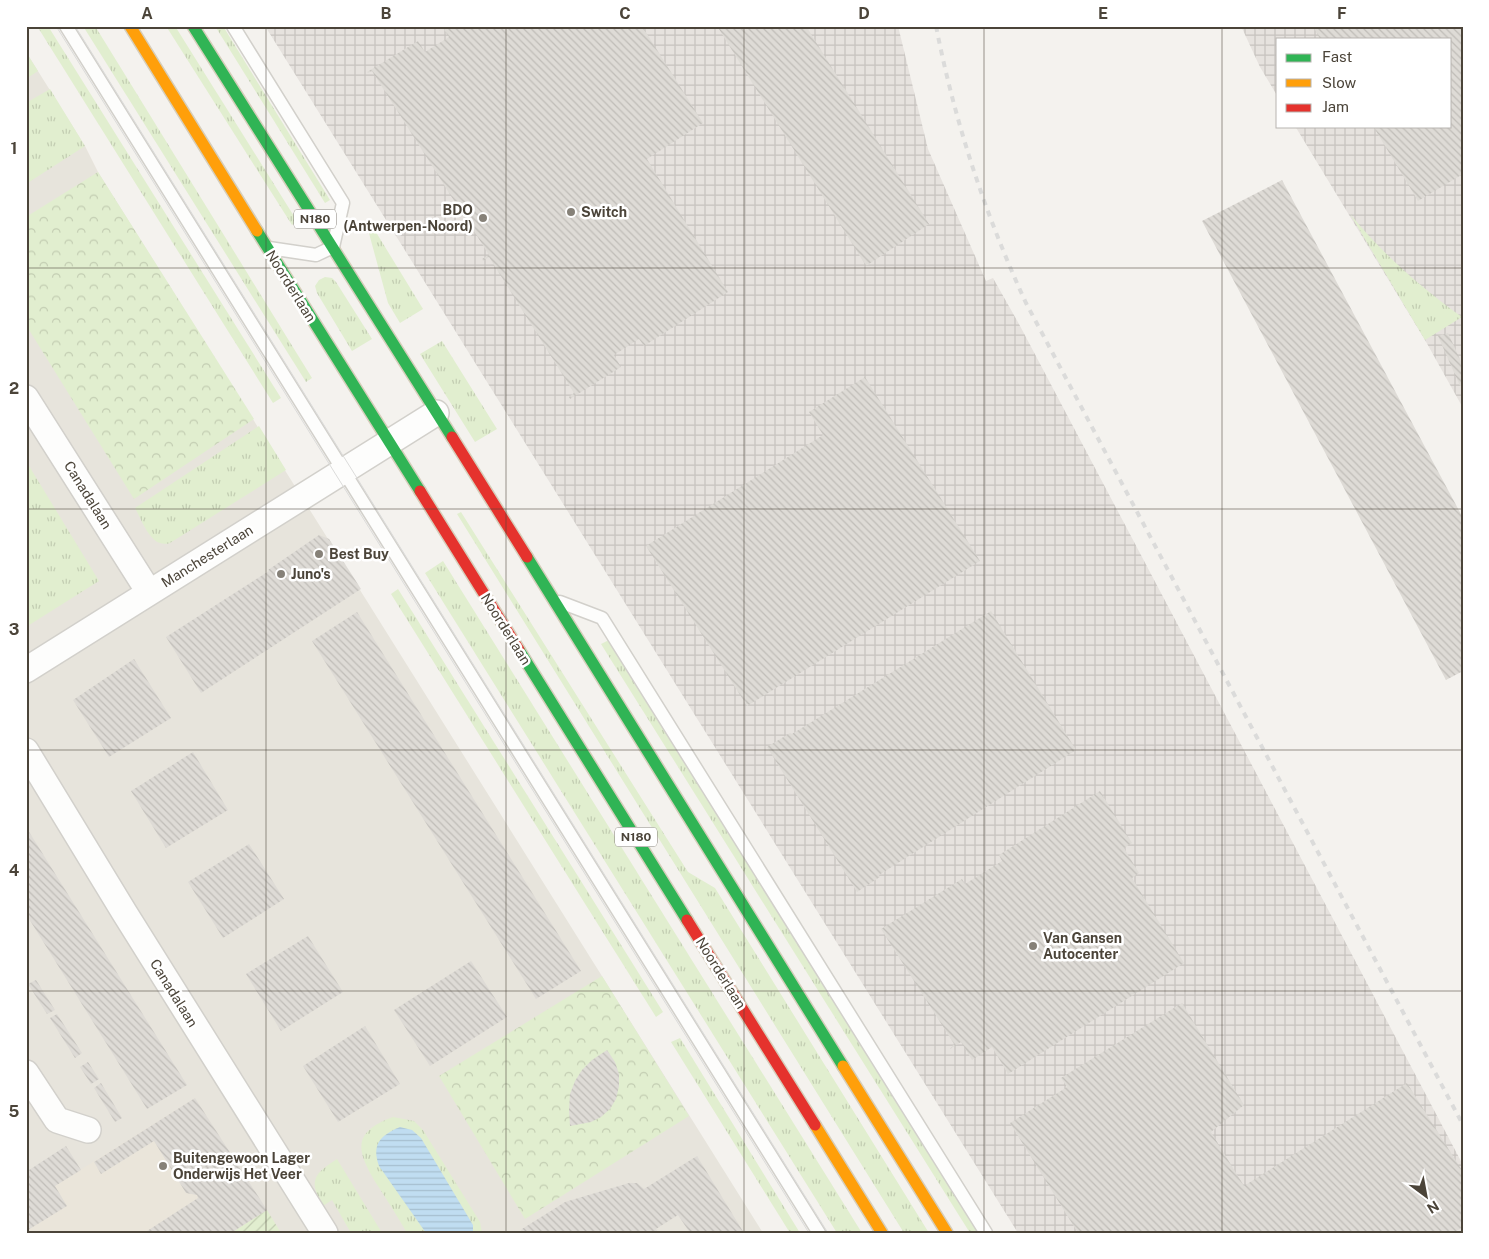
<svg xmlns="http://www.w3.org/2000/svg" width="1489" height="1259" font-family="'Public Sans',sans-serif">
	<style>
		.residential { fill: #e7e4dc }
		.industrial { fill: url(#industrial-grid) }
		.education { fill: #eae5da }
		.grass { fill: url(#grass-tufts) }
		.park { fill: url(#park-crowns) }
		.garden { fill: url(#garden-furrows) }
		.water { fill: url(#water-rules) }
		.building { fill: url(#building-back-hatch) }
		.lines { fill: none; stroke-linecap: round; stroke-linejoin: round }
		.lane-casing { stroke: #d2d0cb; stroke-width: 15 }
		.street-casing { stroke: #d2d0cb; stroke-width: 28 }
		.fast-casing { stroke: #d6cebb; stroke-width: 14 }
		.slow-casing { stroke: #d6cebb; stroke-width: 14 }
		.jam-casing { stroke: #d6cebb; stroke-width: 14 }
		.lane { stroke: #fdfdfc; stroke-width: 12 }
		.street { stroke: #fdfdfc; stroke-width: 25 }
		.fast { stroke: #30b455; stroke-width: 11 }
		.slow { stroke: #ff9f0a; stroke-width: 11 }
		.jam { stroke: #e5322d; stroke-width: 11 }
		.tram { stroke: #dbdbda; stroke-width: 1 }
		.rail { stroke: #dbdbda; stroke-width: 4; stroke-dasharray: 6 6; stroke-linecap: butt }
		.grid { fill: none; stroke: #4b4439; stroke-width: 1; stroke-opacity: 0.55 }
		.poi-dot { fill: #868178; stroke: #fff; stroke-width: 2 }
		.labels { text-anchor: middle; stroke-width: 5; stroke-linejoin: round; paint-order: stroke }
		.shield { fill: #fff; stroke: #817c74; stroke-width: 1 }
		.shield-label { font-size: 12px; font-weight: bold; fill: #4b4439 }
		.poi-label { font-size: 14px; font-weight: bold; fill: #4b4439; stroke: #fff; text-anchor: start }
		.street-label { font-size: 14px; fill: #4b4439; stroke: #fff }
		.neatline { fill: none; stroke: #4b4439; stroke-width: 2 }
		.grid-label { font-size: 16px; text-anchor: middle; font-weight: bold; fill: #4b4439 }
	</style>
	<defs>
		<pattern id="industrial-grid" width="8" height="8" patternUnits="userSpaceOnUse" patternTransform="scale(1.25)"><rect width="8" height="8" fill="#e6e2de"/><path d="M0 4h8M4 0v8" fill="none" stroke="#c7c3bf"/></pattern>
		<pattern id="grass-tufts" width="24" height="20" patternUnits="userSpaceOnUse" patternTransform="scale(1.25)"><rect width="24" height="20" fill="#e1eecf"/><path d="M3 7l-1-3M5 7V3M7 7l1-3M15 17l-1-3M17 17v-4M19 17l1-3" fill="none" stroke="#c3cdb2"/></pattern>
		<pattern id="park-crowns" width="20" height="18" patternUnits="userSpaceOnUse" patternTransform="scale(1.25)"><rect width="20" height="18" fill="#e1eecf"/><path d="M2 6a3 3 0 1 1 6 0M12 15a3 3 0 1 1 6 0" fill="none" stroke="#c3cdb2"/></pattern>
		<pattern id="garden-furrows" width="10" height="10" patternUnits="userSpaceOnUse" patternTransform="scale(1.25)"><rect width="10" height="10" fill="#e1eecf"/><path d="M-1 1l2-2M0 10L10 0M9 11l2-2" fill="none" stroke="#c3cdb2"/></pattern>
		<pattern id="water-rules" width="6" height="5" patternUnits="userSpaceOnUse" patternTransform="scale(1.25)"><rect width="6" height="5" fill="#c0ddf1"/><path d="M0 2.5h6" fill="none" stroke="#a6bfcf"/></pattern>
		<pattern id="building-back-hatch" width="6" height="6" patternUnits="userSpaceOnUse" patternTransform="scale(1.25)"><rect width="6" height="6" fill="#dedbd6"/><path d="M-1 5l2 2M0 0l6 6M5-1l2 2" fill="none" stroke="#c0bdb8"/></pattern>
	</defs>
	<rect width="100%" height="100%" fill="#f4f2ee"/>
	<!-- residential -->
	<polygon class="residential" points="26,52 85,146 98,172 763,1233 26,1233"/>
	<!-- industrial -->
	<g class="industrial">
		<polygon points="265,26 898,26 928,149 986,281 993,278 1019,324 1463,1165 1463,1233 1018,1233"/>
		<polygon points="1241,26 1463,26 1463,408 1425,340 1295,126 1450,126 1450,39 1278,39 1278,97 1260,67"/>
	</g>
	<!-- education -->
	<polygon class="education" points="195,1098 281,1233 26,1233 26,1204"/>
	<!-- grass -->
	<g class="grass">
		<polygon points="37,26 48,26 281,398 273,403"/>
		<polygon points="83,26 95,26 312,378 306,382"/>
		<polygon points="166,26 175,26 297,221 292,225"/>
		<polygon points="215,26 223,26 330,200 325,203"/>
		<polygon points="26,52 38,71 26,79"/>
		<polygon points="50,89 85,146 26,184 26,103"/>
		<path d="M1350 214C1383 254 1420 287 1462 317L1425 340Z"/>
		<polygon points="371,224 423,309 400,323 388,303 367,226"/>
		<polygon points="325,277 332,278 336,282 372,339 352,351 317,293 315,286 319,280"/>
		<polygon points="442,341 497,429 475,442 420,354"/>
		<path d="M259 426 286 470 170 543C151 549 143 522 135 508Z"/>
		<polygon points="26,461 99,581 26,627"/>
		<polygon points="461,512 688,872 715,888 929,1233 904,1233 457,514"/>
		<polygon points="443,561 862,1233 837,1233 425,573"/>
		<polygon points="398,589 663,1012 656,1017 391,594"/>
		<polygon points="609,640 978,1233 970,1233 601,644"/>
		<polygon points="680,1038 800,1233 790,1233 671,1042"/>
		<path d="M393 1117 414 1121 423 1130 480 1222 482 1233H407C398 1217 388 1202 378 1186 358 1153 349 1133 393 1117Z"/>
		<path d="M337 1159 382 1233H351L332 1200 323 1206C308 1180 314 1174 337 1159Z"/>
	</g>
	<!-- park -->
	<g class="park">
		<polygon points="98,172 254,419 134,499 26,325 26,217"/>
		<polygon points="602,976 689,1116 525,1219 439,1076"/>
	</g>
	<!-- garden -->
	<polygon class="garden" points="267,1210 281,1233 231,1233"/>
	<!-- water -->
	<path class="water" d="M400 1127 412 1130 421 1138 473 1225V1233H426L379 1166C371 1144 381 1135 400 1127Z"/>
	<!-- building -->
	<g class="building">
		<polygon points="450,26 642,26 703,123 647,159 728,292 644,346 639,339 614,355 621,367 570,399 569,397 574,393 489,257 483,261 482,259 489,255 460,209 453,213 452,211 458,207 372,71 368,73 367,72 418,41 425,52 449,37 444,30"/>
		<polygon points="717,26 806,26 929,224 866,266"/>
		<polygon points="1313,26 1463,26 1463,174 1418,201 1373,126 1450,126 1450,39 1320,39"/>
		<polygon points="1282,180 1463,518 1463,671 1446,680 1202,221"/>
		<polygon points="1448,333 1463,366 1463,385 1460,386 1438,336"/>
		<polygon points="865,377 980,561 747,706 646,546 823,435 809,412"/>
		<polygon points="319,535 329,539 361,589 201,693 166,637 269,571 268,570"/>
		<polygon points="991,611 1076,750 879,875 880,877 857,892 767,747 790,733 792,734"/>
		<polygon points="357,612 581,971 536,999 312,641"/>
		<polygon points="134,659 171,718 109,757 73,700"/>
		<polygon points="193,752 228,810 166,848 131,791"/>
		<polygon points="1100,791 1132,843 1124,848 1139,873 1132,878 1184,963 1008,1074 992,1047 972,1060 961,1042 950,1049 954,1044 881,929 962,879 965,884 1002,861 999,855"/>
		<polygon points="26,827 187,1085 147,1109 26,914"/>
		<polygon points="249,844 284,899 223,938 188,882"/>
		<polygon points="308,936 343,992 281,1031 246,974"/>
		<polygon points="471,961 507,1017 430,1066 394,1010"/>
		<polygon points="36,980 55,1010 47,1014 28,984"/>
		<polygon points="1182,1003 1244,1105 1211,1132 1244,1186 1407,1083 1463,1172 1463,1227 1453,1233 1078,1233 1010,1123 1067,1087 1061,1078"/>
		<polygon points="57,1014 82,1053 75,1058 50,1018"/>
		<polygon points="365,1026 400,1084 338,1122 303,1066"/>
		<polygon points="607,1050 615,1062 619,1074 619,1086 616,1099 610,1109 601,1117 591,1122 570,1126 569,1110 570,1094 575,1081 582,1070 592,1060"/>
		<polygon points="88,1062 99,1079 91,1084 80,1067"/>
		<polygon points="101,1083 122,1118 115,1122 94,1088"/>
		<polygon points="195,1098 267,1210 231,1233 144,1233 198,1198 197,1195 186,1193 154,1141 101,1174 94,1162"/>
		<polygon points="66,1146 81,1170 55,1186 67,1206 28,1230 29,1233 26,1233 26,1186 29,1184 26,1180 26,1172"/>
		<polygon points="697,1156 744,1233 690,1233 678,1215 656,1229 659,1233 520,1233 522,1229 565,1202 629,1183 637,1183 644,1189"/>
	</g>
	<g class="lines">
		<defs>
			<g id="lane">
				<polyline points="66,26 819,1233"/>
				<polyline points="233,26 343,203 333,247 316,255 269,248"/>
				<polyline points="560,602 602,618 986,1233"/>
			</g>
			<g id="street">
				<polyline points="26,398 149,592"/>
				<polyline points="26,670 436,413"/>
				<polyline points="26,751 124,912 325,1233"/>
				<polyline points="26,1073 57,1120 88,1130"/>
			</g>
			<g id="fast">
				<polyline points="193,26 452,437"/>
				<polyline points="257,231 420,491"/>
				<polyline points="527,557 843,1066"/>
				<polyline points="519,650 687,920"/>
			</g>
			<g id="slow">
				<polyline points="130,26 257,231"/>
				<polyline points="843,1066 947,1233"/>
				<polyline points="815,1125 882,1233"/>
			</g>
			<g id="jam">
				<polyline points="452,437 527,557"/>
				<polyline points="420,491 519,650"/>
				<polyline points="687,920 815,1125"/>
			</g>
		</defs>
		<!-- lane casing -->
		<use href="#lane" class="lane-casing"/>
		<!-- street casing -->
		<use href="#street" class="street-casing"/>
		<!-- fast casing -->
		<use href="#fast" class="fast-casing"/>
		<!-- slow casing -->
		<use href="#slow" class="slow-casing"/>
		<!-- jam casing -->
		<use href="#jam" class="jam-casing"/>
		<!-- lane -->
		<use href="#lane" class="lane"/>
		<!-- street -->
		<use href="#street" class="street"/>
		<!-- fast -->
		<use href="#fast" class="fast"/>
		<!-- slow -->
		<use href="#slow" class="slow"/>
		<!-- jam -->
		<use href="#jam" class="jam"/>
		<!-- tram -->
		<g class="tram">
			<polyline points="56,26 809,1233"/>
			<polyline points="75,26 828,1233"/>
		</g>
		<!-- rail -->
		<path class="rail" d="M936 26C955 123 985 214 1026 303L1463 1125"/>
	</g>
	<!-- grid -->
	<path class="grid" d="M266 26V1233M506 26V1233M744 26V1233M984 26V1233M1222 26V1233M26 268H1463M26 509H1463M26 750H1463M26 991H1463"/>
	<!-- markers -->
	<g class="poi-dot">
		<circle cx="571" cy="212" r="5"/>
		<circle cx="483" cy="218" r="5"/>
		<circle cx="319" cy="554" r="5"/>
		<circle cx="281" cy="574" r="5"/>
		<circle cx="1033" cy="946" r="5"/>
		<circle cx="163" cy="1166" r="5"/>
	</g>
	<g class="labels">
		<!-- shield labels -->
		<g class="shield">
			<rect x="294" y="209.5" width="42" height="19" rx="4"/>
			<rect x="615" y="827.5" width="42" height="19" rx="4"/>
		</g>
		<g class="shield-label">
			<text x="315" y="223">N180</text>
			<text x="636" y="841">N180</text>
		</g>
		<!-- poi labels -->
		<g class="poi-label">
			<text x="473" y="215" text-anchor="end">BDO<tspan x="473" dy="16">(Antwerpen-Noord)</tspan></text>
			<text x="581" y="217">Switch</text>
			<text x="329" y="559">Best Buy</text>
			<text x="291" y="579">Juno's</text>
			<text x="1043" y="943">Van Gansen<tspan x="1043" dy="16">Autocenter</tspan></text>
			<text x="173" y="1163">Buitengewoon Lager<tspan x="173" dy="16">Onderwijs Het Veer</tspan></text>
		</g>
		<!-- street labels -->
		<g class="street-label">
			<text transform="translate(291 286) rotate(58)" y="5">Noorderlaan</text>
			<text transform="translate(88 495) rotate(58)" y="5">Canadalaan</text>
			<text transform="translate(207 556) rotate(-32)" y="5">Manchesterlaan</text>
			<text transform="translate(506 629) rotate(58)" y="5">Noorderlaan</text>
			<text transform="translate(721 973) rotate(58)" y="5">Noorderlaan</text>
			<text transform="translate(174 993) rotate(58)" y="5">Canadalaan</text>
		</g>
	</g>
	<!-- border -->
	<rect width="1489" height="1259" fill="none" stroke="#ffffff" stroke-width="55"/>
	<!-- legend -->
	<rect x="1276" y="38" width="175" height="90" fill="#ffffff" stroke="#b7b4b0"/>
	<rect x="1286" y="54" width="25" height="8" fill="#30b455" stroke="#b7b4b0"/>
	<text x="1322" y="62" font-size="15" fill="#4b4439">Fast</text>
	<rect x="1286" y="79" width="25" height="8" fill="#ff9f0a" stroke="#b7b4b0"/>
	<text x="1322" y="88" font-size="15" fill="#4b4439">Slow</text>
	<rect x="1286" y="104" width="25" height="8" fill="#e5322d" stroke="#b7b4b0"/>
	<text x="1322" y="112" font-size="15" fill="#4b4439">Jam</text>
	<!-- north arrow -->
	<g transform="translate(1426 1196) rotate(148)" stroke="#ffffff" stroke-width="4" paint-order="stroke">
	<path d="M0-4L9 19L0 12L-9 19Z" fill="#4b4439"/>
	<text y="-8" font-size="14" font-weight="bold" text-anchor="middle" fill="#4b4439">N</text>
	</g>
	<rect x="28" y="28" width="1434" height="1204" class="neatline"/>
	<g class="grid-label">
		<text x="147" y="19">A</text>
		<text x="386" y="19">B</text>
		<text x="625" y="19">C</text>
		<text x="864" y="19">D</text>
		<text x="1103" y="19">E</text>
		<text x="1342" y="19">F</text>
		<text x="14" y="154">1</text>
		<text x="14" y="394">2</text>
		<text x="14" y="635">3</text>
		<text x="14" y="876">4</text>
		<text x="14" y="1117">5</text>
	</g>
</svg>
